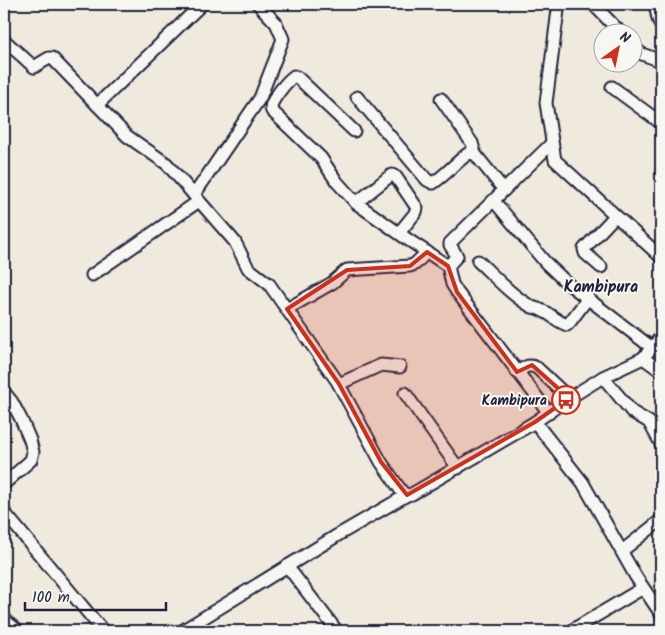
<svg xmlns="http://www.w3.org/2000/svg" width="665" height="635" font-family="Kalam,sans-serif">
	<style>
		.lines { fill: none; stroke-linecap: round; stroke-linejoin: round }
		.minor-casing { stroke: #22223b; stroke-width: 15 }
		.minor { stroke: #f6f6f2; stroke-width: 11 }
		.marked { fill: #c8321e; fill-opacity: 0.2; stroke: #c8321e; stroke-width: 4; stroke-linejoin: round }
		.labels { text-anchor: middle; stroke-width: 4; stroke-linejoin: round; paint-order: stroke }
		.poi-label { font-size: 14px; font-weight: bold; fill: #22223b; stroke: #f6f6f2; text-anchor: end }
		.quarter-label { font-size: 16px; font-weight: bold; fill: #22223b; stroke: #f6f6f2 }
	</style>
	<rect width="100%" height="100%" fill="#f0eade"/>
	<filter id="ink" filterUnits="userSpaceOnUse"><feTurbulence type="fractalNoise" baseFrequency=".02" numOctaves="2"/><feDisplacementMap in="SourceGraphic" scale="10" xChannelSelector="R" yChannelSelector="G"/><feConvolveMatrix kernelMatrix="1 2 1 2 8 2 1 2 1" color-interpolation-filters="sRGB"/></filter>
	<g filter="url(#ink)">
		<g class="lines">
			<defs>
				<g id="minor">
					<polyline points="556,4 558,10 546,103 555,160 661,257"/>
					<polyline points="593,4 620,32"/>
					<polyline points="655,4 658,19 661,26"/>
					<polyline points="4,40 34,67 49,58 52,58 127,136 167,164 235,242 248,268 269,284 337,381 381,462 402,492 407,495"/>
					<polyline points="632,46 642,54 661,61"/>
					<polyline points="612,87 661,123"/>
					<path d="M357 97 427 180 433 183C446 175 456 162 469 153L475 154 504 190"/>
					<polyline points="441,99 472,143 475,154"/>
					<polyline points="97,105 202,4"/>
					<path d="M354 131 297 77 294 76C287 81 271 100 271 108L272 111 321 158 337 182 356 203 407 239 448 266 457 256 450 245V243L552 143"/>
					<polyline points="194,195 260,98 283,39 276,23 258,4"/>
					<polyline points="494,201 545,262 566,282 651,347"/>
					<polyline points="356,203 390,176 392,175 396,177 417,208 416,212 399,233"/>
					<path d="M478 261C495 277 511 295 532 307 536 308 540 309 543 311 552 315 558 322 567 325L570 322 588 298"/>
					<polyline points="448,266 452,284 457,292 549,413"/>
					<polyline points="601,267 585,253 584,249 615,216"/>
					<polyline points="92,275 199,201"/>
					<polyline points="287,309 332,283 347,270 410,266 415,264 427,252"/>
					<polyline points="643,358 661,371"/>
					<path d="M517 372C524 368 529 363 537 368L569 398"/>
					<polyline points="603,377 632,412 649,422 661,444"/>
					<polyline points="339,384 381,365 400,367"/>
					<polyline points="4,392 12,402 21,419 30,440 33,452 31,460 4,484"/>
					<polyline points="405,393 458,468"/>
					<polyline points="535,422 583,483 636,577 661,614"/>
					<polyline points="4,512 103,631"/>
					<polyline points="622,551 661,520"/>
					<polyline points="287,566 337,631"/>
					<polyline points="4,617 7,622 18,631"/>
					<polyline points="574,629 643,588"/>
					<polyline points="182,631 338,535 407,495 412,494 535,422 566,400 603,377 643,358 661,337"/>
				</g>
			</defs>
			<!-- minor casing -->
			<use href="#minor" class="minor-casing"/>
			<!-- minor -->
			<use href="#minor" class="minor"/>
		</g>
	</g>
	<!-- marked area -->
	<path class="marked" d="M427 252 448 266 457 292 517 372 532 365 569 398 535 422 407 495 381 462 339 384 287 309 347 270 410 266Z"/>
	<!-- icons -->
	<defs>
		<symbol id="bus-ring" viewBox="-11 -11 22 22"><circle r="9.5" fill="#f6f6f2" stroke="#c8321e" stroke-width="1.5"/><path d="M-5-6H5V4H4V6H2V4H-2V6H-4V4H-5ZM-3.5-4V0h7V-4ZM-3.5 1.2v1.5H-2V1.2ZM2 1.2v1.5H3.5V1.2Z" fill="#c8321e"/></symbol>
	</defs>
	<g fill-rule="evenodd">
		<use href="#bus-ring" x="550" y="384" width="32" height="32"/>
	</g>
	<g class="labels">
		<!-- poi labels -->
		<g class="poi-label">
			<text x="547" y="405">Kambipura</text>
		</g>
		<!-- quarter labels -->
		<g class="quarter-label">
			<text x="601" y="292">Kambipura</text>
		</g>
	</g>
	<!-- margin -->
	<rect width="665" height="635" fill="none" stroke="#f6f6f2" stroke-width="20"/>
	<rect x="10" y="10" width="645" height="615" fill="none" stroke="#22223b" stroke-width="2" filter="url(#ink)"/>
	<!-- north arrow -->
	<g transform="translate(618 48) rotate(33)"><circle r="24" fill="#f6f6f2" stroke="#a1a1a9"/>
	<path d="M0-4L9 19L0 12L-9 19Z" fill="#c8321e"/>
	<text y="-8" font-size="14" font-weight="bold" text-anchor="middle" fill="#22223b">N</text>
	</g>
	<!-- scale -->
	<path d="M25 602v8h141v-8" fill="none" stroke="#22223b" stroke-width="2.5"/>
	<text x="32" y="602" font-size="15" fill="#22223b" stroke="#f6f6f2" stroke-width="4" paint-order="stroke">100 m</text>
</svg>
